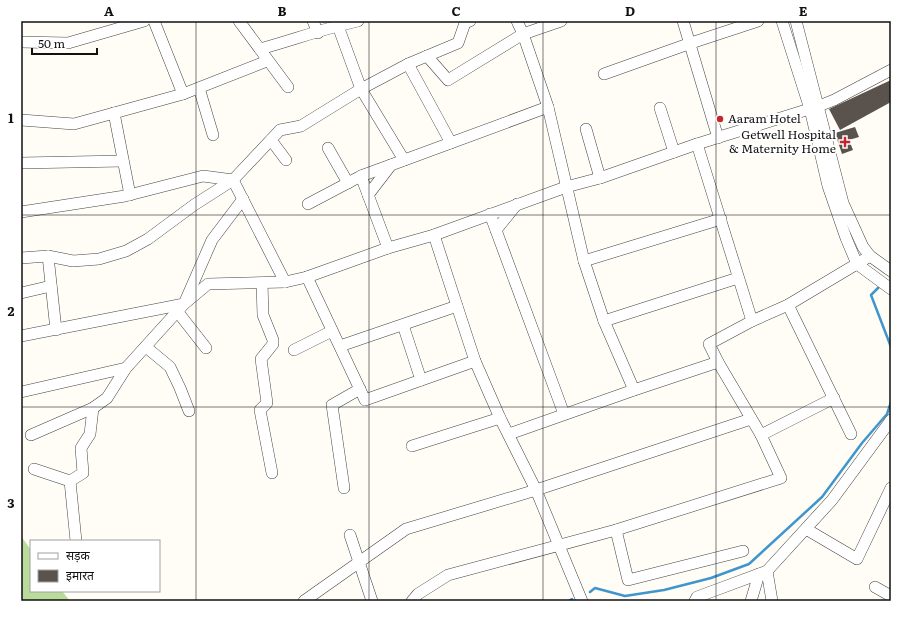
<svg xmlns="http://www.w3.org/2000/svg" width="912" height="622" font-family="Literata,'Noto Sans Devanagari',serif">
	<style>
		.forest { fill: #b9dc9c }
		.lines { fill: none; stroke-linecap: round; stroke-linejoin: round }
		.stream { stroke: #3f96cf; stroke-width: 2.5 }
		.building { fill: #5a524d }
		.minor-casing { stroke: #444; stroke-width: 12 }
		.minor { stroke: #fff; stroke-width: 11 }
		.grid { fill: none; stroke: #111; stroke-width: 1; stroke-opacity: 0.55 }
		.poi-dot { fill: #c4262e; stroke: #fff; stroke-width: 1.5 }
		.labels { text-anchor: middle; stroke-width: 4; stroke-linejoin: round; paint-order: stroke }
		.poi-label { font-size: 12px; fill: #111; stroke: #fff; text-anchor: start }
		.neatline { fill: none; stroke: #111; stroke-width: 1.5 }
		.grid-label { font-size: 13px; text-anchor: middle; font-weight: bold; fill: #111 }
	</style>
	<rect width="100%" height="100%" fill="#fffdf5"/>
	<!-- forest -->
	<polygon class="forest" points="21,536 31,550 31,591 62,591 70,601 21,601"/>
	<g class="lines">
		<!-- stream -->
		<g class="stream">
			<polyline points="881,285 871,295 891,347"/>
			<polyline points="590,592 595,588 625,596 664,590 711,578 749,564 822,497 862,443 887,414 891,402"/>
			<polyline points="569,601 572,599"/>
		</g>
	</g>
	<!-- building -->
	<g class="building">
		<polygon points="891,80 891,102 840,130 829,109"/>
		<polygon points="855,127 859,137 849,140 853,150 842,154 835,133"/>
	</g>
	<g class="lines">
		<defs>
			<g id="minor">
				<polyline points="154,21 183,94"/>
				<polyline points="239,21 288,87"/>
				<polyline points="313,21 318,33"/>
				<polyline points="517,21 523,34 548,107 584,261 604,321 634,390"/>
				<polyline points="683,21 718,138"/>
				<polyline points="782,21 810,109 828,186 846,238 857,264 891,289"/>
				<polyline points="796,21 843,203 863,247 870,256 891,271"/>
				<polyline points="338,26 361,89 404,160"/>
				<polyline points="21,42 68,43 144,21"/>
				<path d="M260 49C293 40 325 28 358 21"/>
				<polyline points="427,56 448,80 523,34 561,21"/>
				<polyline points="408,64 451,143"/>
				<polyline points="604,74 691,43 758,21"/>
				<polyline points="199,88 213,135"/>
				<polyline points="660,108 674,152"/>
				<polyline points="114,113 130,195"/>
				<polyline points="21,120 74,124 183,94 267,61"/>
				<polyline points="586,129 600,178"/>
				<polyline points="271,140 286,160"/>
				<polyline points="697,144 752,321"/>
				<polyline points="328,148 348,183"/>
				<polyline points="21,163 123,161"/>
				<polyline points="361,176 388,248"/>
				<polyline points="368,195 391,165"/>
				<polyline points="308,204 361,176 548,107"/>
				<polyline points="21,212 125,196 203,176 233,180 285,282"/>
				<polyline points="490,214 564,414"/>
				<polyline points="496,230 517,204"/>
				<polyline points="434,235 457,306 475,361 500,418 536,490 582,601"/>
				<polyline points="48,256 56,330"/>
				<polyline points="21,258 48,256 73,261 99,259 126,251 148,239 194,205 233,180 280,130 301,126 361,89 408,64 458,43 465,23 470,21"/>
				<polyline points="584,261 721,219"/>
				<polyline points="307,277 365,400 475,361"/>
				<polyline points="262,283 263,315 273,340 273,344 261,359 267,403 260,410 272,473"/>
				<polyline points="21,293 51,286"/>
				<polyline points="788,305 851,434"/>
				<polyline points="177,311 206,348"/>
				<polyline points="604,321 738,278"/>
				<polyline points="403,325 421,380"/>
				<polyline points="21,336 184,304 208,284 285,282 307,277 388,248 434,235 566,187 600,178 697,144 819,106 834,100 891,70"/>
				<polyline points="340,346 457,306"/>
				<polyline points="146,347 170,367 180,388 189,411"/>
				<polyline points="294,350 332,331"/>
				<polyline points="21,392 126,368"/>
				<polyline points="509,434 634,390 718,362"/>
				<polyline points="31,435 93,408 107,398 126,368 184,304 212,240 243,199"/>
				<polyline points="761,435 834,398"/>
				<polyline points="412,446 500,418"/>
				<polyline points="34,469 70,481 83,473 81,448 90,434 93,408"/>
				<polyline points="70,481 76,541"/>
				<polyline points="344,488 332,405 360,389"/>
				<polyline points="806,529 857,559 891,488"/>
				<polyline points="616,530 628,580 743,551"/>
				<polyline points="350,535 372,601"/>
				<polyline points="875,587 891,596"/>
				<polyline points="304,601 406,529 536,490 751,419"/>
				<polyline points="412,601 418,594 448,575 616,530 781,478 761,435 718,362 709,344 752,321 788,305 870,256"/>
				<polyline points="695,601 697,597 767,571"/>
				<polyline points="751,601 759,574"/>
				<polyline points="772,601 767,571 832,500 891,420"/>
			</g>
		</defs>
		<!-- minor casing -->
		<use href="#minor" class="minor-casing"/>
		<!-- minor -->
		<use href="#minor" class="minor"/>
	</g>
	<!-- grid -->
	<path class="grid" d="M196 21V601M369 21V601M543 21V601M716 21V601M21 215H891M21 407H891"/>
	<!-- markers -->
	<g class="poi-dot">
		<circle cx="720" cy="119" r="4"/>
		<path d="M843 136h4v4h4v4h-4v4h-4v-4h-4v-4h4z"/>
	</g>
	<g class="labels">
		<!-- poi labels -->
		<g class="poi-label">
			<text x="728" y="123">Aaram Hotel</text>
			<text x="836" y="139" text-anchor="end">Getwell Hospital<tspan x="836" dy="14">&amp; Maternity Home</tspan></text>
		</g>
	</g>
	<!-- border -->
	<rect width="912" height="622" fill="none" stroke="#ffffff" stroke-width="44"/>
	<!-- legend -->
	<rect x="30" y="540" width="130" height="52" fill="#ffffff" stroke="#a0a0a0"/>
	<rect x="38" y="553" width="20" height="6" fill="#ffffff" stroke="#a0a0a0"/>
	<text x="66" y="560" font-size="12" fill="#111111">सड़क</text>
	<rect x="38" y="570" width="20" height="12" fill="#5a524d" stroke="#a0a0a0"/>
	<text x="66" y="580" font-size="12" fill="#111111">इमारत</text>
	<!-- scale -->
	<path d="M32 48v6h65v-6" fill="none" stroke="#111111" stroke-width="2"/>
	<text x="38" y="48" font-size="12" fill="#111111" stroke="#ffffff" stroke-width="3" paint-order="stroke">50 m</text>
	<rect x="22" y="22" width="868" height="578" class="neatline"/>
	<g class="grid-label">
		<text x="109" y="16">A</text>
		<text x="282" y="16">B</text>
		<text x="456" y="16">C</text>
		<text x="630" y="16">D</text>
		<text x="803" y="16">E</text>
		<text x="11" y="123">1</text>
		<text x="11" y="316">2</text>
		<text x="11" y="508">3</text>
	</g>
</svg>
